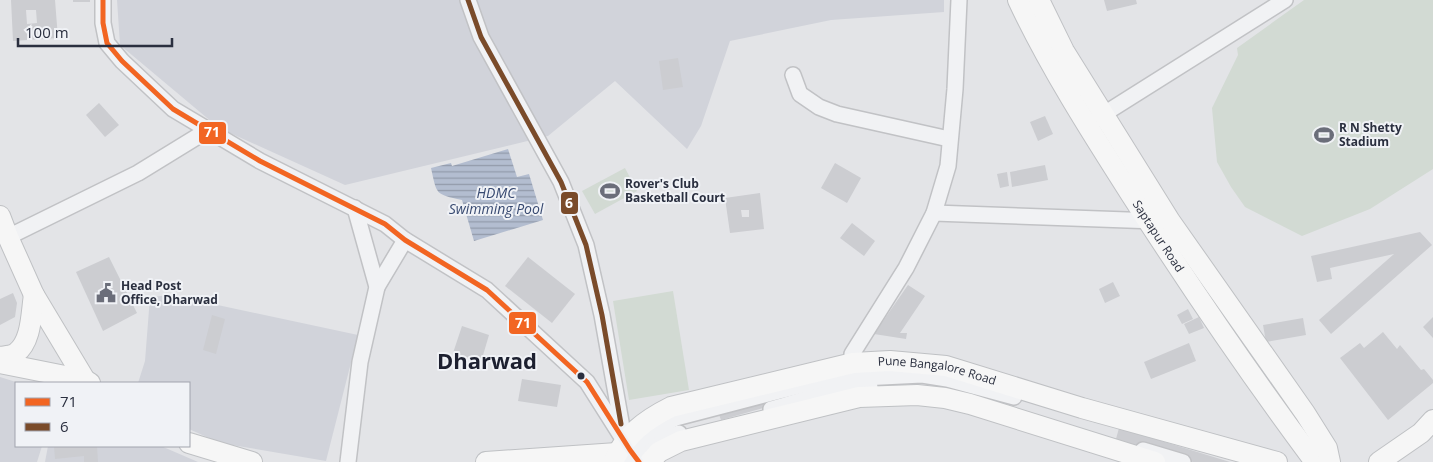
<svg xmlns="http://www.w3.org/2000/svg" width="1433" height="462" font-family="'Open Sans',sans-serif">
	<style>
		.built { fill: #d1d3da }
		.garden { fill: #d2dad3 }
		.water { fill: url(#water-rules) }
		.building { fill: #cccdd1; fill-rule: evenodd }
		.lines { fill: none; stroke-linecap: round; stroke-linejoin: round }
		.minor-casing { stroke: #c1c2c5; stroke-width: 18 }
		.major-casing { stroke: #bfc1c4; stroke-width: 22 }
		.minor { stroke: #f1f2f4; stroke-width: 15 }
		.major { stroke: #f6f6f6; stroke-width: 20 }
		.bus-1-casing { stroke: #f0f2f6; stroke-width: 9 }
		.bus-2-casing { stroke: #f0f2f6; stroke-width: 9 }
		.bus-1 { stroke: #f26522; stroke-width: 5 }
		.bus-2 { stroke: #7a4b2a; stroke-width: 5 }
		.bus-dot { fill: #2a2f3f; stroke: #f0f2f6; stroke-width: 2 }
		.labels { text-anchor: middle; stroke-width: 4; stroke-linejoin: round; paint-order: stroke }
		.poi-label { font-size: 12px; font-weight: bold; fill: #2a2f3f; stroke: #f0f2f6; text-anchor: start }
		.street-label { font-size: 12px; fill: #2a2f3f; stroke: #f0f2f6 }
		.water-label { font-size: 14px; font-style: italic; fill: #374970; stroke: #f0f2f6 }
		.town-label { font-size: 22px; font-weight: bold; fill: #1d2030; stroke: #f0f2f6 }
		.line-badge { stroke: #f0f2f6; stroke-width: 2 }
		.badge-label { font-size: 14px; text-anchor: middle; font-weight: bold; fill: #fff }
	</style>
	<defs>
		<pattern id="water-rules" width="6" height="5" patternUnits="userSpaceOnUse" patternTransform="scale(1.25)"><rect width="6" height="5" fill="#b3bdd0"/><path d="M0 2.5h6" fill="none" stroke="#929aaa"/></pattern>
	</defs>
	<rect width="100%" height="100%" fill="#e3e4e7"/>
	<!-- built -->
	<g class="built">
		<polygon points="117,0 944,0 944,12 831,20 730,41 701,126 687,149 615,81 548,136 345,185 219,128 120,45"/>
		<polygon points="171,295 358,335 326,461 220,443 189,429 189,383 138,383 145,361 150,297"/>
		<polygon points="0,377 19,383 16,383 16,446 42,446 37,462 0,462"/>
		<polygon points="48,446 161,446 198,462 45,462"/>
	</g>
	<!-- garden -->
	<g class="garden">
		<polygon points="1304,0 1433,0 1433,169 1370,209 1302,236 1245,207 1231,187 1217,162 1212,108 1238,55 1237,48"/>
		<polygon points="625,168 637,191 595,214 582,191"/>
		<polygon points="673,291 689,390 629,400 613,301"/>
	</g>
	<!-- water -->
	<path class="water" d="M508 149 517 177 529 174 543 220 474 241 462 200C435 194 437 195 431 168L451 163 452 166Z"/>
	<!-- building -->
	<g class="building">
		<path d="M11 0H55L58 38 13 41ZM26 10H36L37 23 27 24Z"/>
		<rect x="73" y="0" width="17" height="2"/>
		<polygon points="1104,0 1136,0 1137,4 1107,11"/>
		<polygon points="678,58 683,87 663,90 659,61"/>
		<polygon points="99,103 119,125 105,137 86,115"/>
		<polygon points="1045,116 1053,134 1038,141 1030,122"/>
		<polygon points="835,163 861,178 847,203 821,188"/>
		<polygon points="1045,165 1048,180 1012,187 1010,172"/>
		<polygon points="1007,172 1009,186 1000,188 997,174"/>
		<path d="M760 193 764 229 730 233 725 198ZM741 210H749V217H742Z"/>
		<polygon points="852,223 875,241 864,256 840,238"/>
		<polygon points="1420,232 1432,245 1331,334 1319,320 1394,254 1330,268 1332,279 1317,282 1311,256"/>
		<polygon points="109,257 137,313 103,331 76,272"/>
		<polygon points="528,257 575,294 552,323 505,286"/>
		<polygon points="1113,282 1120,296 1105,303 1099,289"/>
		<polygon points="908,285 925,296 900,333 907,333 906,339 874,334"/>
		<polygon points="13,293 17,303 15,317 0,325 0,299"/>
		<polygon points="1188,309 1193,319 1182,324 1177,315"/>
		<polygon points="212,315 225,319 216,354 203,350"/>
		<polygon points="1199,317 1204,328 1189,334 1184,324"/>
		<polygon points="1433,317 1433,338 1423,327"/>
		<polygon points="1303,318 1306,335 1266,342 1263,325"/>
		<polygon points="462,326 489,335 481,362 453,353"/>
		<polygon points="1383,332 1397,349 1400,345 1421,370 1424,369 1433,380 1433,383 1388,420 1340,358 1360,343 1364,348"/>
		<polygon points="1189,343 1196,361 1151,379 1144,362"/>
		<polygon points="522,379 561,385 557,407 518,401"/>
		<polygon points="803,387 806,396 721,420 718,412"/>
		<polygon points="1119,428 1230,462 1193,462 1116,439"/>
		<polygon points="54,446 97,446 98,462 84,462 84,456 55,459"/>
	</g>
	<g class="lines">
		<defs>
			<g id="minor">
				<polyline points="103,0 103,23 107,43 122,61 173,109 260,161 385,224 405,240 487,290 587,382 630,450 639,462"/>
				<polyline points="468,0 481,37 561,182 586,245 602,315 623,433"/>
				<polyline points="793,75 800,94 819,107 837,114 949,139"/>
				<polyline points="1096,119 1285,0"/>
				<polyline points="934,213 1155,221"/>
				<polyline points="8,237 138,173 208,130"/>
				<polyline points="377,287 405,240"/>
				<polyline points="855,371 852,354 906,268 934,213 948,166 955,89 959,0"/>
				<path d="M771 409C803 400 837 388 870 387"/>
				<polyline points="1143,450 1183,462"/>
				<polyline points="640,458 655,442 679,433"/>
				<polyline points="625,459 630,450 650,432 676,418 822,380 922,375 947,379 1014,397"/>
				<polyline points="348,462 360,362 377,287 355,208"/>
			</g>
			<g id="major">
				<path id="s1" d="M1018 0C1049 66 1091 132 1130 193 1189 285 1250 375 1315 462"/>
				<polyline points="1039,0 1064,51 1170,221 1305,413 1327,448 1330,462"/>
				<polyline points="0,216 8,237 34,295 85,380"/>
				<path d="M0 357C5 356 12 356 16 353 32 341 31 313 34 295"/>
				<polyline points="0,363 85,380 90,383"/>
				<polyline points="189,443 252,462"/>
				<polyline points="486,462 617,453"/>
				<path id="s2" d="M613 462C625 435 645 420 671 407L853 363 890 361 946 366 1082 408 1277 462"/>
				<polyline points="650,462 659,452 681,441 859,397 917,395 945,398 970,404 1155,462"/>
				<polyline points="1379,462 1421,433 1433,420"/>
			</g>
		</defs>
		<!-- minor casing -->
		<use href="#minor" class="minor-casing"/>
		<!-- major casing -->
		<use href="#major" class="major-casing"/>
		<!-- minor -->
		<use href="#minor" class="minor"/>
		<!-- major -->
		<use href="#major" class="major"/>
		<defs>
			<polyline id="bus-1" points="103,0 103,23 107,43 122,61 173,109 260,161 385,224 405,240 487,290 587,382 630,450 639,462"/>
			<polyline id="bus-2" points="468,0 481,37 561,182 586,245 602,315 621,424"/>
		</defs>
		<!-- bus-1 casing -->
		<use href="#bus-1" class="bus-1-casing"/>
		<!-- bus-2 casing -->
		<use href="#bus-2" class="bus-2-casing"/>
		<!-- bus-1 -->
		<use href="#bus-1" class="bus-1"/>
		<!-- bus-2 -->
		<use href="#bus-2" class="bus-2"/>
	</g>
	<!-- icons -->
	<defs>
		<symbol id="stadium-bare" viewBox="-9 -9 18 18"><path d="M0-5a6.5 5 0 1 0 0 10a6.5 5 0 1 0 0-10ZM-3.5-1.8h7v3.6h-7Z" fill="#6b6e7a" stroke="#f0f2f6" stroke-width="2.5" paint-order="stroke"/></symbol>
		<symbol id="civic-bare" viewBox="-9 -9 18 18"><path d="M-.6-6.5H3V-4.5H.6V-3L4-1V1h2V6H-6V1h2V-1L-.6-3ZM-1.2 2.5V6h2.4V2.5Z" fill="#6b6e7a" stroke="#f0f2f6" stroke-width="2.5" paint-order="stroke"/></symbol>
	</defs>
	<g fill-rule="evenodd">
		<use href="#stadium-bare" x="1310" y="121" width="28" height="28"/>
		<use href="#stadium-bare" x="596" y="177" width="28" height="28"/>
		<use href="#civic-bare" x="92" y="279" width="28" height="28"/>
	</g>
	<!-- markers -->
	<circle class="bus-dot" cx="581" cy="376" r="4.5"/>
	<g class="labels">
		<!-- poi labels -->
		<g class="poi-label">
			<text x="1339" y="132">R N Shetty<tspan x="1339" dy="14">Stadium</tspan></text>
			<text x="625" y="188">Rover's Club<tspan x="625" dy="14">Basketball Court</tspan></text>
			<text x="121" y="290">Head Post<tspan x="121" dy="14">Office, Dharwad</tspan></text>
		</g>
		<!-- street labels -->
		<g class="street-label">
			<text dy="4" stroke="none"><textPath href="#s1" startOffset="275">Saptapur Road</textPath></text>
			<text dy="4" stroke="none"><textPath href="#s2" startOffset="354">Pune Bangalore Road</textPath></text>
		</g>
		<!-- water labels -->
		<g class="water-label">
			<text x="496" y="198">HDMC<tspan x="496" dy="16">Swimming Pool</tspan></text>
		</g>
		<!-- town labels -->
		<g class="town-label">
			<text x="487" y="369">Dharwad</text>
		</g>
	</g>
	<g class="line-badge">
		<rect x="198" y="121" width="29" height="24" rx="5" fill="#f26522"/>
		<rect x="560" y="191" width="19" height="24" rx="5" fill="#7a4b2a"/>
		<rect x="508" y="311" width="29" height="24" rx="5" fill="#f26522"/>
	</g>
	<g class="badge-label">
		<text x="212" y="137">71</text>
		<text x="569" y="208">6</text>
		<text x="523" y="328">71</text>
	</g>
	<!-- legend -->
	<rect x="15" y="382" width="175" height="65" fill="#f0f2f6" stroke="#a1a4ad"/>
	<rect x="25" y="398" width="25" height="8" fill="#f26522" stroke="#a1a4ad"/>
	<text x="60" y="407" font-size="15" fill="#2a2f3f">71</text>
	<rect x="25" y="423" width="25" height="8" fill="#7a4b2a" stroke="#a1a4ad"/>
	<text x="60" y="432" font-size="15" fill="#2a2f3f">6</text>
	<!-- scale -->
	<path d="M18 38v8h154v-8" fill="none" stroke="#2a2f3f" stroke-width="2.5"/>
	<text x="25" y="38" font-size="15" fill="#2a2f3f" stroke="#f0f2f6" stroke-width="4" paint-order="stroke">100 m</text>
</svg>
